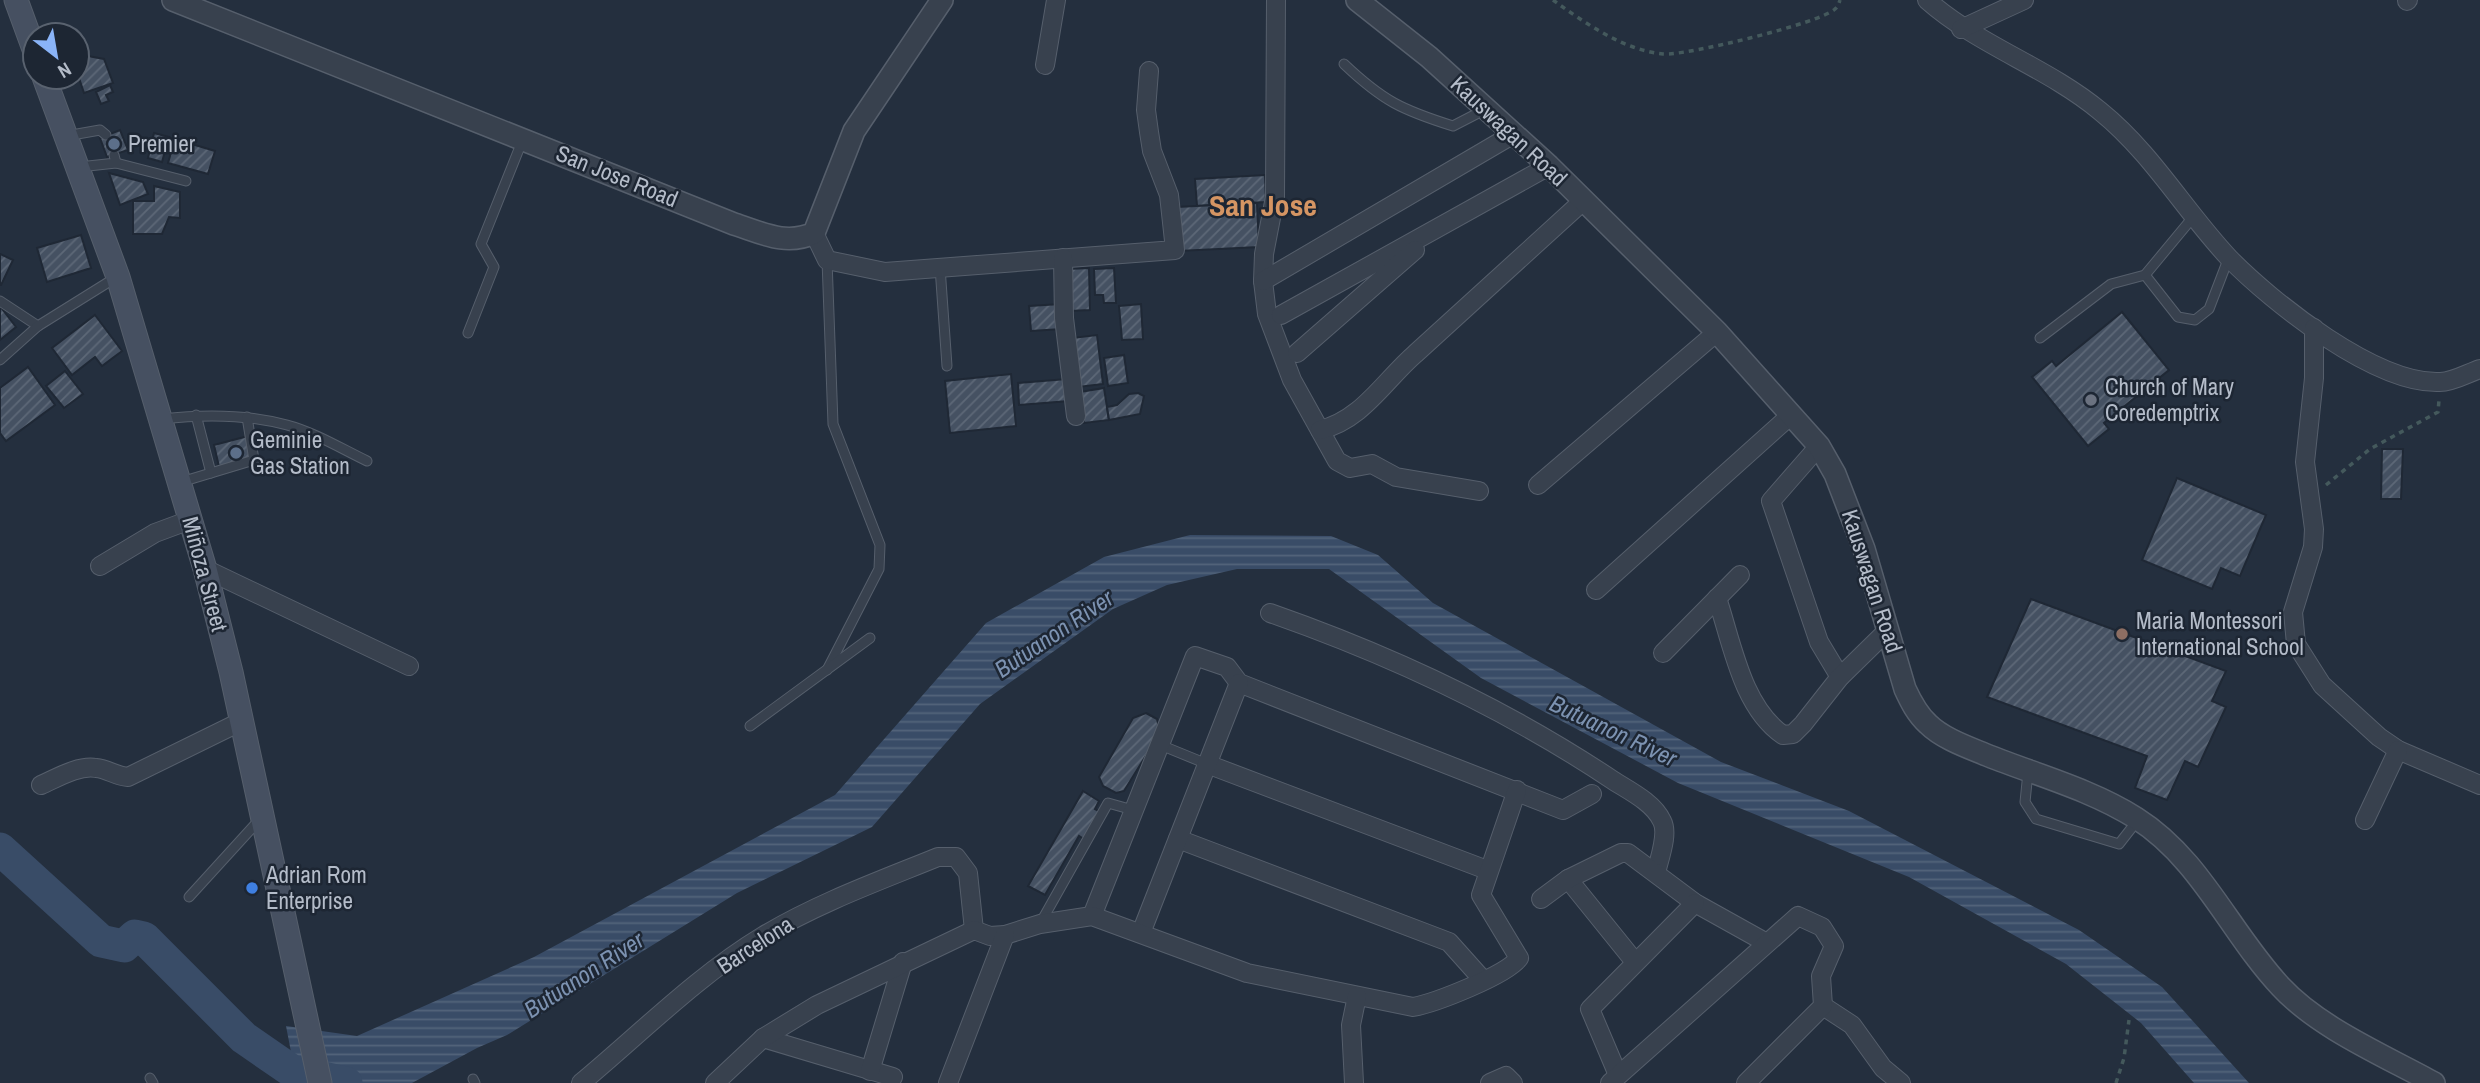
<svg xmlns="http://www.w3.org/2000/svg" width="2480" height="1083" font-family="'Archivo Narrow',sans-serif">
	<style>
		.water { fill: url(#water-rules) }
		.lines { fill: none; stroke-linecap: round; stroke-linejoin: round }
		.river { stroke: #394c67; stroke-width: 33 }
		.building { fill: url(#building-hatch); stroke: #1f2835; stroke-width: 2 }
		.service-casing { stroke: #565f6c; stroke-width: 11 }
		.minor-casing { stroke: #565f6c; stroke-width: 20 }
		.tertiary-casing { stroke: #565f6c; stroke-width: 24 }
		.secondary-casing { stroke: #565f6c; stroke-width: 25 }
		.path { stroke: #44595c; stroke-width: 3.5; stroke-dasharray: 5 5; stroke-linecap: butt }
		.service { stroke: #38414e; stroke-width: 9 }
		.minor { stroke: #38414e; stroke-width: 18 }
		.tertiary { stroke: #38414e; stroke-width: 21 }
		.secondary { stroke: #465061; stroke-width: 23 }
		.service-dot { fill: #5c6f8a; stroke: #1d2633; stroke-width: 2.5 }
		.worship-dot { fill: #6b7280; stroke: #1d2633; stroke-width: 2.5 }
		.education-dot { fill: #8d6e63; stroke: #1d2633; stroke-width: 2.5 }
		.shop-dot { fill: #3f7fe0; stroke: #1d2633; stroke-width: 2.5 }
		.labels { text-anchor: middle; stroke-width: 5; stroke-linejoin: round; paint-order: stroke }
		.street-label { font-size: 23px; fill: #b4bcc9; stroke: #1d2633 }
		.poi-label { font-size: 23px; fill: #b4bcc9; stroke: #1d2633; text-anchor: start }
		.water-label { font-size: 24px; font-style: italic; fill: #7c92b1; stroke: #1d2633 }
		.district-label { font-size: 30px; font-weight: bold; fill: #d59563; stroke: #1d2633 }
	</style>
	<defs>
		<pattern id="water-rules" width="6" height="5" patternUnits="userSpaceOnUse" patternTransform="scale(1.75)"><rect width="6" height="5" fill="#394c67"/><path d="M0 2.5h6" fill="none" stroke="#53647b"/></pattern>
		<pattern id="building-hatch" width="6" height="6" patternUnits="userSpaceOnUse" patternTransform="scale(1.75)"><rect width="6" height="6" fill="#455162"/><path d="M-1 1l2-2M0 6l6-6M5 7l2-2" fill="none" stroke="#5d6877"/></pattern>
	</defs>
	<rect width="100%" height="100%" fill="#242f3e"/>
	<!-- water -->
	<polygon class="water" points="1190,535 1331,536 1378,555 1433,603 1721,762 1849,811 2079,930 2162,987 2249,1083 2194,1083 2141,1023 2066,964 1909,877 1678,783 1481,678 1329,569 1237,569 1167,585 1113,609 980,704 872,827 737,893 507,1035 477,1048 412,1083 297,1083 286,1026 357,1036 534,957 835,795 986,623 1104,557"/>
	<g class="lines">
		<!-- river -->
		<polyline class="river" points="0,849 101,941 124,946 135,936 144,938 244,1038 292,1071 346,1083"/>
	</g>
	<!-- building -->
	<g class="building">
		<polygon points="77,54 104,59 113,83 84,93 77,72"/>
		<polygon points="110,85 113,92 106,95 109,101 101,104 96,92"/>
		<polygon points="120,130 128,150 107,157 100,138"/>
		<polygon points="154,133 169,137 162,162 148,158"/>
		<polygon points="175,139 215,151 208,174 168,163"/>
		<polygon points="109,173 143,182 148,194 120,205"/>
		<polygon points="1265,175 1266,202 1197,206 1195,179"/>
		<polygon points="154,186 180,192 180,218 169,217 162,234 133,234 133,201 154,201"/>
		<polygon points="1257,203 1259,247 1178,251 1176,207"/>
		<polygon points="81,235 91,268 47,282 37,248"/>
		<polygon points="0,254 13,260 1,285 0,285"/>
		<polygon points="1089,268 1090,310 1069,311 1067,269"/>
		<polygon points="1114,268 1116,303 1104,303 1103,295 1095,295 1094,269"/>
		<polygon points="1061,304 1062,329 1031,331 1029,306"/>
		<polygon points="1141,304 1143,339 1122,340 1119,306"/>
		<polygon points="0,306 16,327 0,340"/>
		<polygon points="2122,312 2169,370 2104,423 2109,429 2088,446 2032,377 2052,361 2056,366"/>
		<polygon points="95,315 122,351 102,366 95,357 72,375 52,348"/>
		<polygon points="1097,335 1103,384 1078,387 1072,338"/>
		<polygon points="1124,355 1128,383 1108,386 1104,358"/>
		<polygon points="28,367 55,405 6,441 0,433 0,388"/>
		<polygon points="65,371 83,394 64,408 46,386"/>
		<polygon points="1011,374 1016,426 950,433 945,381"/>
		<polygon points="1067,379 1069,401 1019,405 1018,383"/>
		<polygon points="1104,388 1109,420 1084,423 1080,392"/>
		<polygon points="1138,393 1144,396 1140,414 1109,420 1107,407 1117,405 1129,394"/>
		<polygon points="252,435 258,462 220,471 214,445"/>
		<polygon points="2382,449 2403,449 2401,499 2381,499"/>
		<polygon points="2177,478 2266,515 2240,576 2221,568 2212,589 2142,560"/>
		<polygon points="2031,599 2226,671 2212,701 2226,707 2198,767 2185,761 2167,800 2135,788 2147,756 1987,697"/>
		<polygon points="1146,713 1157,719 1160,733 1124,791 1116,793 1103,786 1099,777 1133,718"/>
		<polygon points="1083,791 1099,801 1095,809 1106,815 1090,843 1079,836 1045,895 1028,886"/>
	</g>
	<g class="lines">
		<defs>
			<g id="service">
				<path d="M1344 64C1383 101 1402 110 1453 126L1484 110"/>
				<polyline points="66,136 100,130 106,135"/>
				<polyline points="116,163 186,181"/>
				<polyline points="79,167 116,163 114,155"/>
				<polyline points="827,260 833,424 880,545 879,569 827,670"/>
				<polyline points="940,267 947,366"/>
				<polyline points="2145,275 2178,317 2195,320 2209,309 2229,257"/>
				<polyline points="0,301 38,326"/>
				<polyline points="468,333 494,267 481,244 523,139"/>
				<polyline points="2040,338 2111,284 2145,275 2194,216"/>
				<polyline points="0,360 38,326 115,278"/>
				<polyline points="196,415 211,473"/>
				<path d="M162 419C204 414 246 414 287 425 314 432 342 449 367 461"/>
				<polyline points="181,482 254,460 247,417"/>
				<polyline points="750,726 870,638"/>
				<polyline points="1158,744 1207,764"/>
				<polyline points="2028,772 2025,802 2036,819 2119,844 2137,821"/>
				<polyline points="189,897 261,818"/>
				<polyline points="1041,922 1108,803 1133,810"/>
				<polyline points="150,1078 153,1083"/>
				<polyline points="473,1079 475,1083"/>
			</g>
			<g id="minor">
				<polyline points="1276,0 1275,197 1264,254 1263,281 1267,314 1292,380 1337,461 1350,468 1372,464 1396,477 1479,491"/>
				<path d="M1927 0C1979 46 2047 67 2100 111 2152 153 2184 210 2229 258 2272 302 2376 385 2440 382 2453 382 2468 373 2480 369"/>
				<polyline points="2407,1 2408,0"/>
				<polyline points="1961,29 2024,0"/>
				<polyline points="1045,65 1056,0"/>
				<polyline points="814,233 827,260 885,272 1175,250 1169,195 1152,151 1149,132 1146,110 1149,71"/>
				<polyline points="1063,258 1064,318 1076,416"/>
				<polyline points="1263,281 1512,135"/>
				<polyline points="1281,315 1549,166"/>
				<polyline points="2314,328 2314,378 2305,462 2314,529 2313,547 2293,612 2296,644 2322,685 2379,737 2398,750 2480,785"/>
				<polyline points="1297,353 1415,250"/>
				<path d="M1320 430C1362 420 1384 381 1415 354 1471 303 1527 252 1583 201"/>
				<polyline points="1819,446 1771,501 1819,642 1840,677"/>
				<polyline points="1538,485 1717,332"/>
				<polyline points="100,566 155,533 190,520"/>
				<polyline points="205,569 409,666"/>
				<polyline points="1596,590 1791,415"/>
				<path d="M1717 598C1732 643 1742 707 1783 735L1793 734 1803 724 1840 677 1888 630"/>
				<path d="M1270 613C1390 655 1508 710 1614 781 1630 791 1654 803 1662 821 1669 834 1659 859 1656 873"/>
				<polyline points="1663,653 1740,575"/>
				<polyline points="1207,764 1487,870"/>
				<path d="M41 785C57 778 78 765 96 768 108 769 115 776 128 777L242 721"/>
				<polyline points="2365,820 2398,750"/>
				<polyline points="1178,839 1449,942 1483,980"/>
				<polyline points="1568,879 1635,962"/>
				<polyline points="1541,899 1568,879 1621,853 1628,853 1695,903 1765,942"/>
				<polyline points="1092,916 1195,656 1227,667 1239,683 1563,810 1592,794"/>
				<polyline points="1141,933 1239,683"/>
				<polyline points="1823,1006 1852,1025 1883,1068 1901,1083"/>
				<polyline points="763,1038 893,1077"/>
				<polyline points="870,1071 903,962"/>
				<polyline points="1618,1075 1590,1009 1695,903"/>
				<path d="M581 1083C640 1034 697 976 763 936 818 903 879 881 938 857H956L968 873 974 930"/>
				<path d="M715 1083 763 1038 817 1005 974 930 990 936 1005 935 1040 924 1092 916 1247 973 1413 1007C1435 1003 1507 975 1519 958L1481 895 1517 790"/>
				<polyline points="948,1083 1005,935"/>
				<polyline points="1354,1083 1351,1025 1357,996"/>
				<polyline points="1490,1083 1506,1076 1513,1083"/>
				<polyline points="1610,1083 1798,916 1822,927 1834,946 1821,976 1823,1006 1746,1083"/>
			</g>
			<g id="tertiary">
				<path d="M173 0 734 224C762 233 786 246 814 233L854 131 942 0"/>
				<path d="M1357 0 1429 57 1549 166 1717 332 1819 446 1835 474 1864 549 1905 689C1911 702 1917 714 1928 724 1943 739 1970 748 1989 756 2037 775 2092 790 2136 818 2201 859 2230 933 2281 987 2319 1028 2385 1056 2434 1083"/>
			</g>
			<g id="secondary">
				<polyline points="16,0 35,52"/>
				<polyline points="44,77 118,277 205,569 231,672 320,1083"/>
			</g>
		</defs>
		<!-- service casing -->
		<use href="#service" class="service-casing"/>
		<!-- minor casing -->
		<use href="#minor" class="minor-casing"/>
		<!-- tertiary casing -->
		<use href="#tertiary" class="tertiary-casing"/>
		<!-- secondary casing -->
		<use href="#secondary" class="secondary-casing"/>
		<!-- path -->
		<g class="path">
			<path d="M1553 0C1585 23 1623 50 1663 54 1685 56 1821 23 1835 9 1838 7 1839 3 1840 0"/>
			<polyline points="2326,485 2370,449 2438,412 2439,400"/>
			<polyline points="2116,1083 2124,1058 2129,1020"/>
		</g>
		<!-- service -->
		<use href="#service" class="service"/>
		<!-- minor -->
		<use href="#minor" class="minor"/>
		<!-- tertiary -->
		<use href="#tertiary" class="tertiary"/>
		<!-- secondary -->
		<use href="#secondary" class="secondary"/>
	</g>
	<!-- markers -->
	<g class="service-dot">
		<circle cx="114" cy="144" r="7"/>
		<circle cx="236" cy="453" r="7"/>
	</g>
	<circle class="worship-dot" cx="2091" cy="400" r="7"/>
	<circle class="education-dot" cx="2122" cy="634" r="7"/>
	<circle class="shop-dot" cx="252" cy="888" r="7"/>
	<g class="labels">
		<!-- street labels -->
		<g class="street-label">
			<text transform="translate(1509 131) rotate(43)" y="8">Kauswagan Road</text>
			<text transform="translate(617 176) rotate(22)" y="8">San Jose Road</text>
			<text transform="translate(205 574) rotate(75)" y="8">Miñoza Street</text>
			<text transform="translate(1872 581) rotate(72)" y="8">Kauswagan Road</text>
			<text transform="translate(755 945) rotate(-33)" y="8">Barcelona</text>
		</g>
		<!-- poi labels -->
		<g class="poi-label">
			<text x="128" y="152">Premier</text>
			<text x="2105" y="395">Church of Mary<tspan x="2105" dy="26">Coredemptrix</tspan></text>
			<text x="250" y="448">Geminie<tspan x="250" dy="26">Gas Station</tspan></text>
			<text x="2136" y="629">Maria Montessori<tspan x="2136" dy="26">International School</tspan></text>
			<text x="266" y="883">Adrian Rom<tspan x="266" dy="26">Enterprise</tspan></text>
		</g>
		<!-- water labels -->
		<g class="water-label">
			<text transform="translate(1054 634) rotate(-34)" y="8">Butuanon River</text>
			<text transform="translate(1613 731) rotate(25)" y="8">Butuanon River</text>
			<text transform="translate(584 975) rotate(-33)" y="8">Butuanon River</text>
		</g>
		<!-- district labels -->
		<g class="district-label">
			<text x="1263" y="216">San Jose</text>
		</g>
	</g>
	<!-- north arrow -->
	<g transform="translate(56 56) rotate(149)"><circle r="33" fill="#1d2633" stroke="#59626f" stroke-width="2"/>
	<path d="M0-5L12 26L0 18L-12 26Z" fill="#8ab4f8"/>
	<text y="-10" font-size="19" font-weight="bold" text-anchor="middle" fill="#b4bcc9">N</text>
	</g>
</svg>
